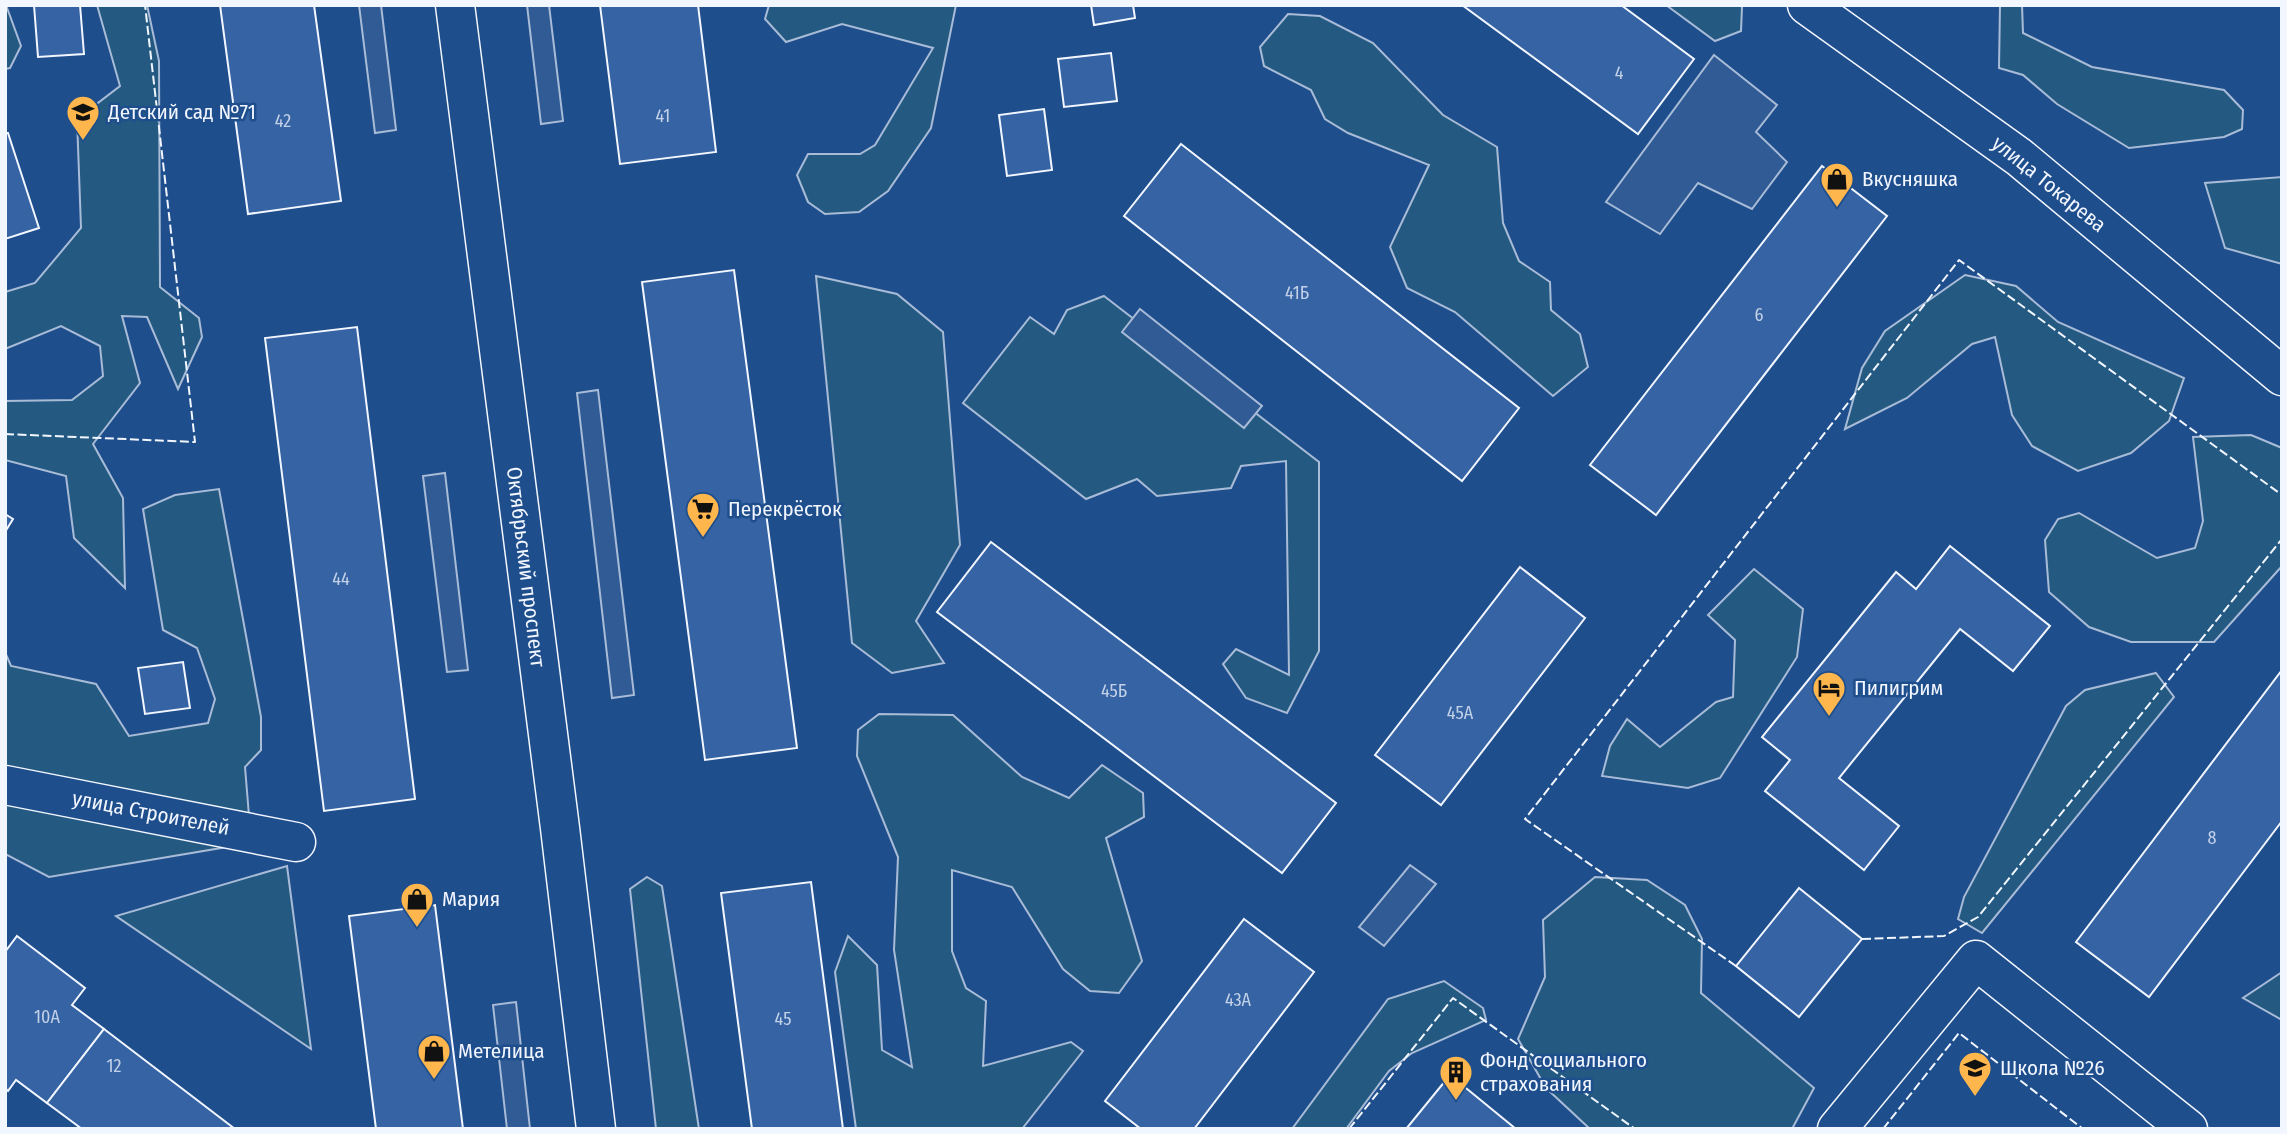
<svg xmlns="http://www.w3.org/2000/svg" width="2287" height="1134" font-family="'Fira Sans Condensed',sans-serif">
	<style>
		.green { fill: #245a82; stroke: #a8bbd7; stroke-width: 2 }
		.parking { fill: #305b95; stroke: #a8bbd7; stroke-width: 2 }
		.building { fill: #3563a3; stroke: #f2f6ff; stroke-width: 2 }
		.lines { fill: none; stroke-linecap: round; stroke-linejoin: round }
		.street-casing { stroke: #f2f6ff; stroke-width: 41 }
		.secondary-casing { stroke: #f2f6ff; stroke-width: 41 }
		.street { stroke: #1f4e8c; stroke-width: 38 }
		.secondary { stroke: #1f4e8c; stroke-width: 38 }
		.fence { stroke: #f2f6ff; stroke-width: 2; stroke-dasharray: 9 3.5; stroke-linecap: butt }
		.labels { text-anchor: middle; stroke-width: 5; stroke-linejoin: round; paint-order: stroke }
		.number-label { font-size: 18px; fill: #c3d1e8 }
		.poi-label { font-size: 21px; fill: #f2f6ff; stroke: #1f4e8c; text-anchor: start }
		.street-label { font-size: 21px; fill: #f2f6ff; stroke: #1f4e8c }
	</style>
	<rect width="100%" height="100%" fill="#1f4e8c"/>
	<!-- green -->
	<g class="green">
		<polygon points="6,5 21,46 10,68 5,69"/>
		<polygon points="97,5 147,5 159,61 160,287 199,318 202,337 178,389 147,317 122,316 140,383 93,444 123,498 125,588 74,538 66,476 5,460 5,401 72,400 103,376 100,346 61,326 5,349 5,292 35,283 81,228 77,119 120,86"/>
		<polygon points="769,5 956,5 931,128 888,191 859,212 825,214 808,202 797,175 808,154 860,154 875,145 933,48 842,24 786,42 765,19"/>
		<polygon points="1666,5 1740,5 1742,7 1741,31 1715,41"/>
		<polygon points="2000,5 2022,5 2023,33 2092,67 2224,90 2243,110 2242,129 2224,137 2129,148 2057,104 2023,75 1999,68"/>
		<polygon points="1288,14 1320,16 1373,43 1443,115 1497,147 1503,223 1519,261 1550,282 1551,310 1580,334 1588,367 1553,396 1455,312 1407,288 1390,247 1429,165 1348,133 1325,119 1311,90 1264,66 1260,47"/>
		<polygon points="2282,177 2282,264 2225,248 2205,183"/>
		<polygon points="1965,275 2016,286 2058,322 2184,378 2169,421 2131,453 2078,471 2032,446 2012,415 1995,337 1972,344 1907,398 1845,429 1862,368 1885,331"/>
		<polygon points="816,276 897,294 943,332 960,545 916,621 944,663 892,673 852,643"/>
		<polygon points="1104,296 1319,462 1319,651 1287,713 1246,698 1223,664 1236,649 1289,675 1286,461 1241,466 1231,488 1157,496 1137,479 1086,499 963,403 1030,317 1054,334 1067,310"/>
		<polygon points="2251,435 2282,448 2282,566 2214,642 2131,642 2089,627 2049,592 2045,540 2058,519 2079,513 2157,558 2195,548 2203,521 2193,437"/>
		<polygon points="219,489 261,717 261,750 245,767 250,828 233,846 49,877 5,854 5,652 11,666 96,684 129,736 208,723 215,699 197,648 163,630 143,509 175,495"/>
		<polygon points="1754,569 1803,609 1797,657 1720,778 1688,788 1602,776 1610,746 1627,719 1660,747 1716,702 1733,697 1735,640 1708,615"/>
		<polygon points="2156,673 2174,697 1982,933 1958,919 1964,897 2066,706 2085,690"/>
		<polygon points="879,714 953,715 1022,777 1069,798 1102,765 1143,793 1144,817 1106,838 1142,961 1119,993 1090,991 1063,969 1012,887 952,870 952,951 966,988 986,1001 983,1066 1071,1042 1083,1051 1022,1129 856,1129 835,972 848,936 877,965 882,1050 912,1067 894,950 898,857 857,756 858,730"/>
		<polygon points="287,866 311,1049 116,916"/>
		<polygon points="647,877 662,886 699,1129 656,1129 630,889"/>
		<polygon points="1595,877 1647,880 1685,905 1702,939 1701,993 1814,1088 1792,1129 1590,1129 1546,1088 1518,1039 1545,977 1543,920"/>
		<polygon points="2282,972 2282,1020 2243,998"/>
		<polygon points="1444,981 1483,1008 1486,1020 1412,1053 1389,1071 1346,1129 1292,1129 1388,999"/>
	</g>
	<!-- parking -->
	<g class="parking">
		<polygon points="359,5 381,5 396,130 375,133"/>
		<polygon points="527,5 549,5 563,121 541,124"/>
		<polygon points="1714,55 1777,105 1756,132 1787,162 1752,209 1698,183 1660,234 1606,202"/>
		<polygon points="1140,309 1262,406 1244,428 1122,332"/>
		<polygon points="598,390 634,695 612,698 577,393"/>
		<polygon points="445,473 468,670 447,672 423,476"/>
		<polygon points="1410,865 1436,884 1384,946 1359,927"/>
		<polygon points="516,1002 530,1129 507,1129 493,1005"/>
	</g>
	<!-- building -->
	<g class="building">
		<polygon points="34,5 80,5 84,54 38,57"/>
		<polygon points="220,5 314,5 341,201 248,214"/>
		<polygon points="600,5 698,5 716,152 620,164"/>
		<polygon points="1091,5 1133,5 1135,18 1094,25"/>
		<polygon points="1462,5 1621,5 1694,59 1638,134"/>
		<polygon points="1111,53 1117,101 1064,107 1058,59"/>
		<polygon points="1044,109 1052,170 1007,176 999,115"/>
		<polygon points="5,133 8,133 39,228 5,239"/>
		<polygon points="1181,144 1519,408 1462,481 1124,216"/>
		<polygon points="1822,166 1887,216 1656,515 1590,465"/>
		<polygon points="734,270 797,748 705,760 642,282"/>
		<polygon points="357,327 415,799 324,811 265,338"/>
		<polygon points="5,514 13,519 5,532"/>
		<polygon points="991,542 1336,803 1282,873 937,612"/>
		<polygon points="1950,546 2050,626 2013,671 1960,629 1839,778 1899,826 1864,870 1765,791 1790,760 1762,737 1896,572 1916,589"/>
		<polygon points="1520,567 1585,618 1441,805 1375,755"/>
		<polygon points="183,662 190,708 145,714 138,668"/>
		<polygon points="2282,670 2282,821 2149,997 2076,942"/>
		<polygon points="811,882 843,1129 752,1129 721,893"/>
		<polygon points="1799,888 1862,939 1799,1017 1736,966"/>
		<polygon points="435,905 463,1129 376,1129 349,916"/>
		<polygon points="1244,919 1314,972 1194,1129 1141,1129 1105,1101"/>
		<polygon points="17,936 85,988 72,1005 104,1029 47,1103 16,1080 8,1091 5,1088 5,952"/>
		<polygon points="104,1029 235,1129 82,1129 47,1103"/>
		<polygon points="1450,1075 1516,1129 1406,1129"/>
	</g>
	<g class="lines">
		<defs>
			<g id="street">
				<polyline points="1807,5 2019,157 2282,376"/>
				<polyline points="5,785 296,842"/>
				<polyline points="1837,1129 1976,960 2188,1129"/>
			</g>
			<polyline id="secondary" points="455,5 560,828 596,1129"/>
		</defs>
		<!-- street casing -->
		<use href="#street" class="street-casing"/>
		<!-- secondary casing -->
		<use href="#secondary" class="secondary-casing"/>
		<!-- street -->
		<use href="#street" class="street"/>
		<!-- secondary -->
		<use href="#secondary" class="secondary"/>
		<!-- fence -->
		<g class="fence">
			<polyline points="5,434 195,442 145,5"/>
			<polyline points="1862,939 1944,936 1978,917 2282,539"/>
			<polyline points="1736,966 1525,819 1959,260 2282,495"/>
			<polyline points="1349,1129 1453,998 1635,1129"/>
			<polyline points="1883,1129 1959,1033 2083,1129"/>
		</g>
	</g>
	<!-- icons -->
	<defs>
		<symbol id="school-pin" viewBox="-11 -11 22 30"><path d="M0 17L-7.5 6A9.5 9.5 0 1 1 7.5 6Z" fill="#ffb74d" stroke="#1f4e8c"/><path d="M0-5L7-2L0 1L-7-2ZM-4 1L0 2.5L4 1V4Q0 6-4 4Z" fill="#111"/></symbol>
		<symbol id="shop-pin" viewBox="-11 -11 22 30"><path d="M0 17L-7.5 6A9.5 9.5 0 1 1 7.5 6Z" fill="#ffb74d" stroke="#1f4e8c"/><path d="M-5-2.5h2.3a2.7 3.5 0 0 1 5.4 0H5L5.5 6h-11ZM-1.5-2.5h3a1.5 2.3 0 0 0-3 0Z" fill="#111"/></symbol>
		<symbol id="supermarket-pin" viewBox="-11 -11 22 30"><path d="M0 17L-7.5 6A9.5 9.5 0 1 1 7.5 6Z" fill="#ffb74d" stroke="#1f4e8c"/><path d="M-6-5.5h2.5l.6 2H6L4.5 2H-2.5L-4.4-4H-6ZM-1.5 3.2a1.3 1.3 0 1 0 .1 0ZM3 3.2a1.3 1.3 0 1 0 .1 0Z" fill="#111"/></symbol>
		<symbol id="hotel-pin" viewBox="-11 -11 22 30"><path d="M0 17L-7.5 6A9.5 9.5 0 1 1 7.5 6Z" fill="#ffb74d" stroke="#1f4e8c"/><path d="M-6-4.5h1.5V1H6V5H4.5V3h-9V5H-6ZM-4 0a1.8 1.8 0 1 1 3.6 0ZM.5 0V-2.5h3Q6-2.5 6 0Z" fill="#111"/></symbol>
		<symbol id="building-pin" viewBox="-11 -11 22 30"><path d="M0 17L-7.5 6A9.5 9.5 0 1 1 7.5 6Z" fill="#ffb74d" stroke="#1f4e8c"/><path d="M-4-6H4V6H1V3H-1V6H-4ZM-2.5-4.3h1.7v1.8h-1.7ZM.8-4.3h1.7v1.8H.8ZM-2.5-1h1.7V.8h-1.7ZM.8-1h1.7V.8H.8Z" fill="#111"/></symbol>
	</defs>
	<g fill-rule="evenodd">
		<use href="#school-pin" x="64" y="93" width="38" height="52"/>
		<use href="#shop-pin" x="1818" y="160" width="38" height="52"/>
		<use href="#supermarket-pin" x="684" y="490" width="38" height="52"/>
		<use href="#hotel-pin" x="1810" y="669" width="38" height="52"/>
		<use href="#shop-pin" x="398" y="880" width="38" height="52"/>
		<use href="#shop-pin" x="415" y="1032" width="38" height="52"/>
		<use href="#school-pin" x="1956" y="1049" width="38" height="52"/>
		<use href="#building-pin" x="1437" y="1053" width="38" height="52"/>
	</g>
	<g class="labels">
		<!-- number labels -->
		<g class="number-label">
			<text x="1619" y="79">4</text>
			<text x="663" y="122">41</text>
			<text x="283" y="127">42</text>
			<text x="1297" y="299">41Б</text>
			<text x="1759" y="321">6</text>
			<text x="341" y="585">44</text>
			<text x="1114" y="697">45Б</text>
			<text x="1460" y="719">45А</text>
			<text x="2212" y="844">8</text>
			<text x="1238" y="1006">43А</text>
			<text x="47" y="1023">10А</text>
			<text x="783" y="1025">45</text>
			<text x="114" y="1072">12</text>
		</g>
		<!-- poi labels -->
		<g class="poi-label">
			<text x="108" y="119">Детский сад №71</text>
			<text x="1862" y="186">Вкусняшка</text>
			<text x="728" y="516">Перекрёсток</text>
			<text x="1854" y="695">Пилигрим</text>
			<text x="442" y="906">Мария</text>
			<text x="458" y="1058">Метелица</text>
			<text x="1480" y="1067">Фонд социального<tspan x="1480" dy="24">страхования</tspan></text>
			<text x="2000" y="1075">Школа №26</text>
		</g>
		<!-- street labels -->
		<g class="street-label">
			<text transform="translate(2049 184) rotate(39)" y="7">улица Токарева</text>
			<text transform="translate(526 567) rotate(83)" y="7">Октябрьский проспект</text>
			<text transform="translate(151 813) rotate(11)" y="7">улица Строителей</text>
		</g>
	</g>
	<!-- border -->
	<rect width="2287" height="1134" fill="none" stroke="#f2f6ff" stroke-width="14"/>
</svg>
